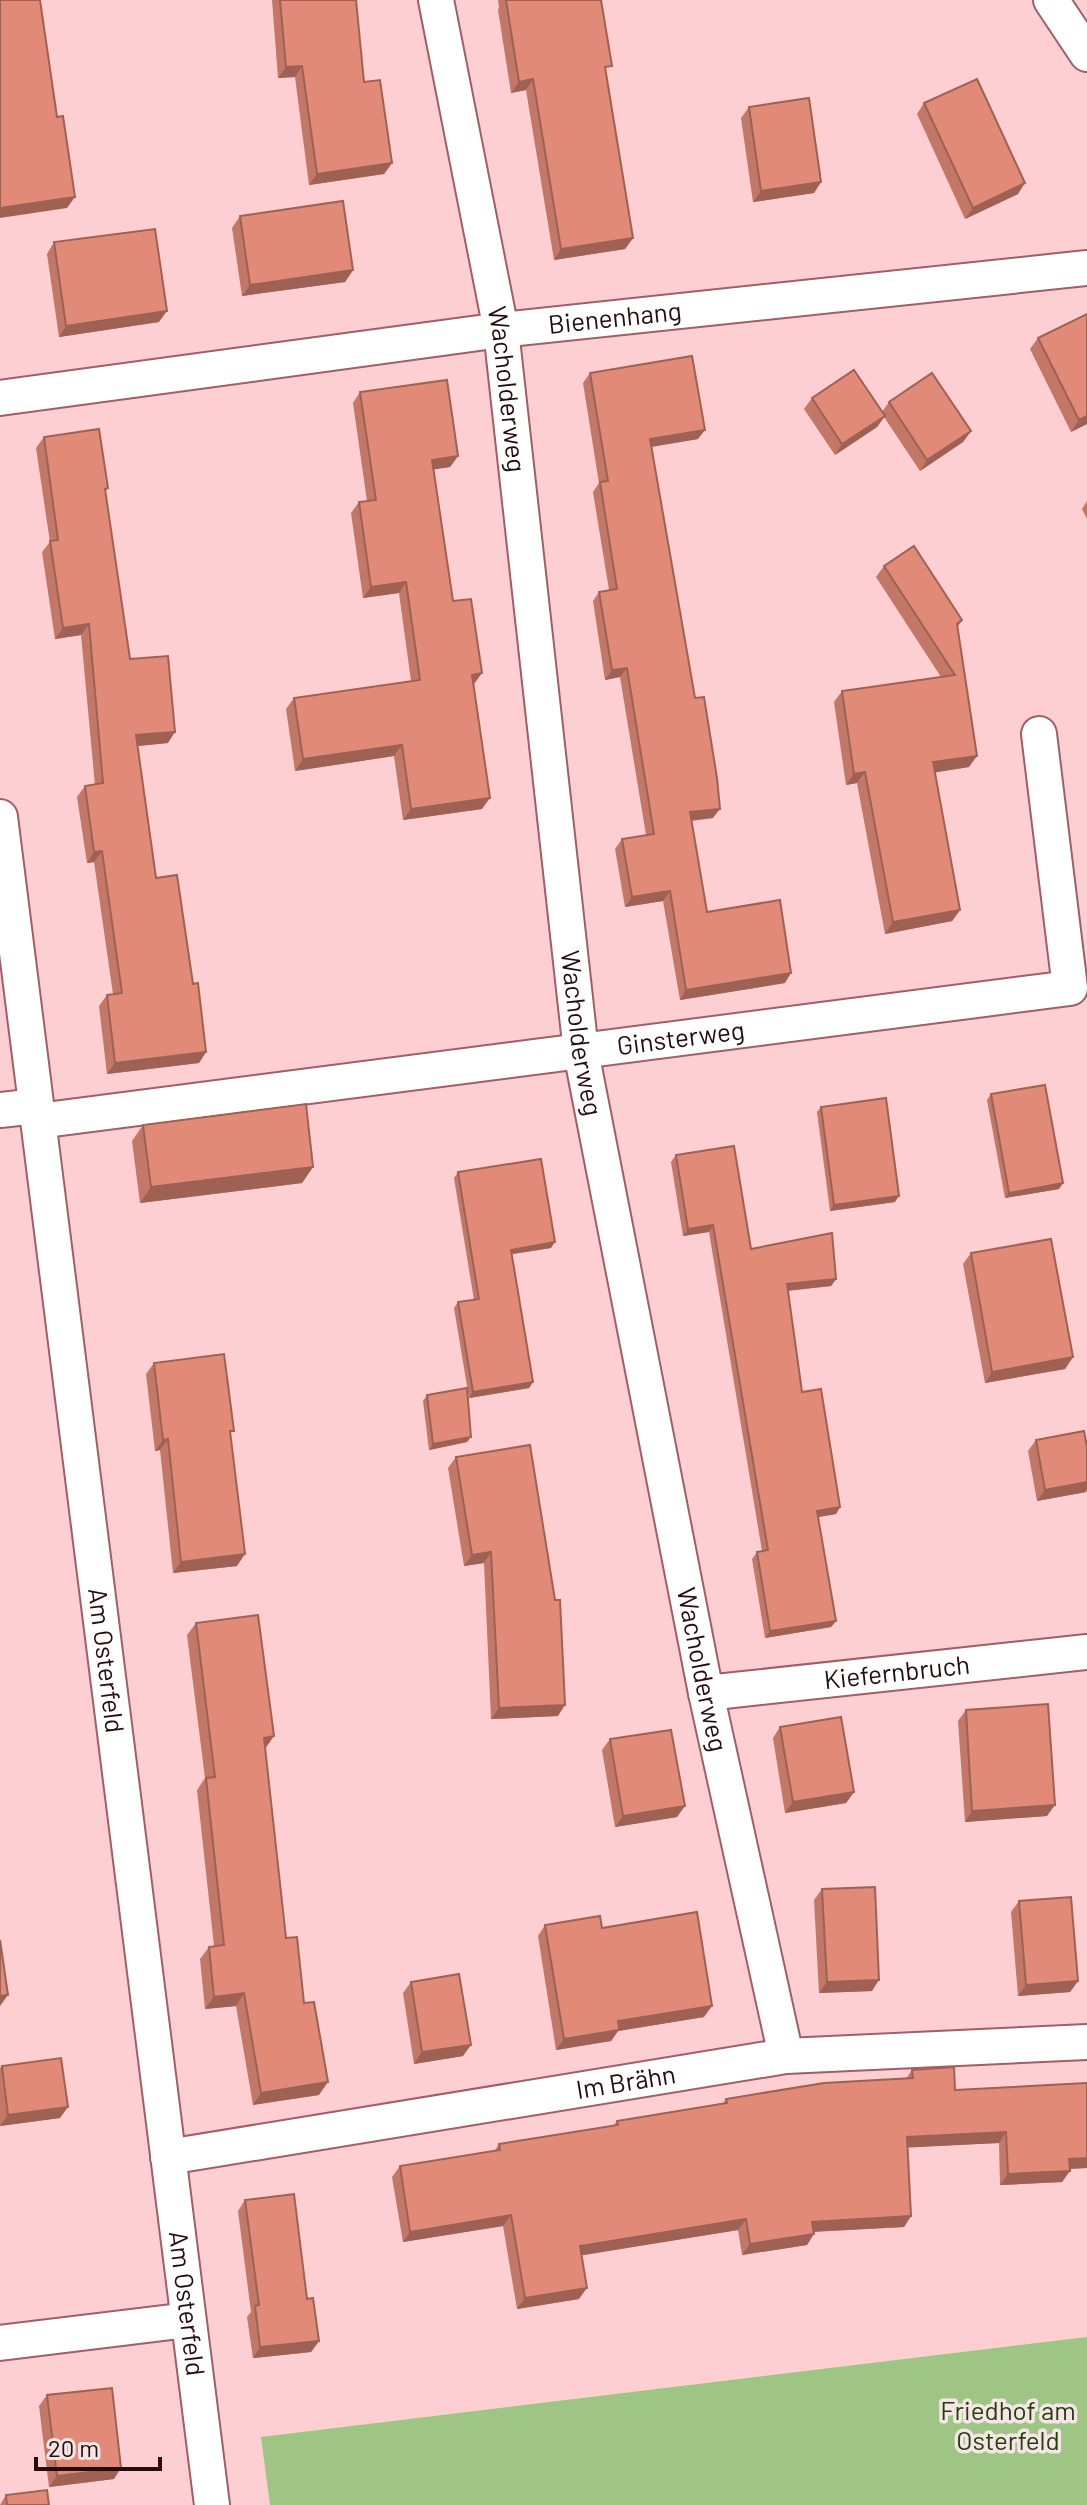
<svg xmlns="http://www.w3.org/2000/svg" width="1087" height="2505" font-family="Barlow,sans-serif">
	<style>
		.green { fill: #9ec583 }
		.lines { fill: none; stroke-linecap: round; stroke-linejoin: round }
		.minor-casing { stroke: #a05e66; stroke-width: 38 }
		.minor { stroke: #fff; stroke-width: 34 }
		.wall { fill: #c27767 }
		.shaded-wall { fill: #9e6154 }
		.building { fill: #e18a78; stroke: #9e6154; stroke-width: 2 }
		.labels { text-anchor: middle; stroke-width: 7; stroke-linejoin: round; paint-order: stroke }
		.street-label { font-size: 26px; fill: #250c0f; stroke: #f5e5e6 }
		.park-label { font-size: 26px; fill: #243f0a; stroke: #f5e5e6 }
	</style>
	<rect width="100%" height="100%" fill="#fdcfd2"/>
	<!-- green -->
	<polygon class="green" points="1087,2337 1087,2505 270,2505 261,2437"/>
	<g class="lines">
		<defs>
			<g id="minor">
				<path id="s1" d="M436 0 501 330 581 1052 706 1693 786 2056"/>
				<polyline points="1051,0 1087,54"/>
				<path id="s2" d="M0 398 501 330 1087 268"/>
				<path id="s3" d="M0 817 212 2505"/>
				<polyline points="0,1110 36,1106"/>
				<path id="s4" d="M38 1121 1070 988 1039 734"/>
				<path id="s5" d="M706 1693 1087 1652"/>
				<path id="s6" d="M168 2157 786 2056 1087 2042"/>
				<polyline points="0,2343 188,2320"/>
			</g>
		</defs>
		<!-- minor casing -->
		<use href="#minor" class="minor-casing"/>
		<!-- minor -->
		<use href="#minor" class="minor"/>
	</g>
	<!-- wall -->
	<g class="wall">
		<polygon points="272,0 356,0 364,82 392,163 384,174 309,185 295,77 278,78"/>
		<polygon points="498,0 601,0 606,74 633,238 625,249 554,260 526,90 511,93 498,10 499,7"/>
		<polygon points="924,103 1018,194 965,219 917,114"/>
		<polygon points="749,107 821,182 814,193 753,202 741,118"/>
		<polygon points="240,216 353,270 345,282 242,296 232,228"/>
		<polygon points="54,242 159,322 59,337 47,254"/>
		<polygon points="1038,338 1087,424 1071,432 1030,349"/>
		<polygon points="590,373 698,439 652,447 713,818 692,821 707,912 785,983 680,1000 663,901 625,907 615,849 622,839 646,835 620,677 605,680 593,601 599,592 609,590 593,492 599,483 583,383"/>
		<polygon points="360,392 458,456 450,467 434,469 453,601 474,684 482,809 403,820 394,756 295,771 286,709 294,698 411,681 399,593 363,598 351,513 359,502 367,501 353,403"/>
		<polygon points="812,398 882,412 889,402 971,431 963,442 920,471 884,417 877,427 835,455 804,409"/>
		<polygon points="44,437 108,488 105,491 130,659 168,743 137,746 156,878 193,984 206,1052 199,1063 107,1074 99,1006 107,995 113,994 94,862 87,863 77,797 85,786 95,785 81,635 55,639 42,552 50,542 36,448"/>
		<polygon points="1087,501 1087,519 1082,509"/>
		<polygon points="884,566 962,620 957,628 969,767 935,772 960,910 952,921 885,934 857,783 846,785 834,702 842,691 941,677 876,577"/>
		<polygon points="991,1094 1059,1189 1005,1198 987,1100"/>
		<polygon points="821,1107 895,1202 830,1211 817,1112"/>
		<polygon points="143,1125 313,1167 302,1183 140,1203 132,1141"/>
		<polygon points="676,1155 751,1249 836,1279 831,1286 788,1291 802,1392 840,1507 836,1514 818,1517 836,1621 831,1627 765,1638 752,1559 757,1552 762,1551 709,1232 683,1236 671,1162"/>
		<polygon points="458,1172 551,1248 512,1254 533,1382 529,1388 469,1398 454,1308 458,1302 474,1300 454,1178"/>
		<polygon points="971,1253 1073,1357 1065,1369 985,1383 963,1264"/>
		<polygon points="154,1363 231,1435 237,1566 173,1573 160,1450 155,1451 146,1374"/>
		<polygon points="427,1395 467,1442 429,1450 423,1401"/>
		<polygon points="1036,1440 1086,1492 1037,1501 1028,1451"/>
		<polygon points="456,1457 558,1716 491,1719 484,1563 464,1566 448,1468"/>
		<polygon points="196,1623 265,1748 286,1938 304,2003 319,2095 253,2105 236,2006 205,2009 200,1959 209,1947 214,1946 197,1790 205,1778 187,1635"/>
		<polygon points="966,1710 1047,1816 965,1822 958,1721"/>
		<polygon points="780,1727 854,1792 846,1803 785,1813 773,1738"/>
		<polygon points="610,1739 677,1817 615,1827 602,1750"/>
		<polygon points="822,1889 872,1991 819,1993 814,1900"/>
		<polygon points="1019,1901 1078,1981 1070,1992 1018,1996 1011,1912"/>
		<polygon points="545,1925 602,1928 704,2017 618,2031 611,2041 556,2050 538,1936"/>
		<polygon points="411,1982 463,2056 414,2064 403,1993"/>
		<polygon points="2,2066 60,2118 0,2126 0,2068"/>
		<polygon points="912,2070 955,2090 1087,2083 1087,2168 1070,2169 1062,2182 1000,2185 999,2143 908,2147 911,2216 904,2227 814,2232 807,2245 742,2255 738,2230 581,2255 579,2299 517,2309 503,2226 403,2242 392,2177 400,2166 495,2150 499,2144 614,2125 617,2121 723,2103 726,2099 906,2079"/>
		<polygon points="245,2200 307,2299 319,2341 311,2352 253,2358 247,2317 251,2312 238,2211"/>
		<polygon points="47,2395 114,2479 49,2487 39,2406"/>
		<polygon points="6,2495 49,2505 0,2505"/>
	</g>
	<!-- shaded-wall -->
	<g class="shaded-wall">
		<polygon points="302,66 295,77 278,78 286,67"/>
		<polygon points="533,79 526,90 511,93 519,82"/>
		<polygon points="392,163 384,174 309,185 317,174"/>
		<polygon points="821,182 814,193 753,202 761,191"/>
		<polygon points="1025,183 1018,194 965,219 973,208"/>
		<polygon points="75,197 67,208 0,218 0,208"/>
		<polygon points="633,238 625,249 554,260 561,249"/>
		<polygon points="353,270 345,282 242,296 250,285"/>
		<polygon points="167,311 159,322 59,337 66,326"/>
		<polygon points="885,416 877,427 835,455 842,444"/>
		<polygon points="1087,416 1087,424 1071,432 1079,420"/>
		<polygon points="705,430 698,439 643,448 650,439"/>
		<polygon points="971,431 963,442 920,471 927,460"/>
		<polygon points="458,456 450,467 424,471 432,460"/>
		<polygon points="406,582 399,593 363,598 371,587"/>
		<polygon points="89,624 81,635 55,639 63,628"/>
		<polygon points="627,668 620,677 605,680 612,670"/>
		<polygon points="482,673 474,684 464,686 472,675"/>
		<polygon points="175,732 168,743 128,747 136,735"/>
		<polygon points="402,745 394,756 295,771 303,759"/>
		<polygon points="977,756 969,767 926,774 933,762"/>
		<polygon points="865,772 857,783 846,785 854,774"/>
		<polygon points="490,798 482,809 403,820 411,809"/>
		<polygon points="720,809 713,818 683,821 690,812"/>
		<polygon points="102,851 94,862 87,863 94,852"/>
		<polygon points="670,891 663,901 625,907 632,897"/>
		<polygon points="960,910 952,921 885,934 893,922"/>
		<polygon points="791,973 785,983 680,1000 686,990"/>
		<polygon points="206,1052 199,1063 107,1074 115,1063"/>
		<polygon points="313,1167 302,1183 140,1203 151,1187"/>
		<polygon points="1063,1183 1059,1189 1005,1198 1009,1193"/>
		<polygon points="899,1196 895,1202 830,1211 834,1205"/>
		<polygon points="713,1225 709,1232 683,1236 688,1229"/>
		<polygon points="555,1242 551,1248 507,1255 511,1250"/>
		<polygon points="836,1279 831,1286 782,1291 787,1284"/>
		<polygon points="1073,1357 1065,1369 985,1383 992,1372"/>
		<polygon points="533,1382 529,1388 469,1398 473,1392"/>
		<polygon points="471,1437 467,1442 429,1450 433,1444"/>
		<polygon points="168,1439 160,1450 155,1451 163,1440"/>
		<polygon points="1087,1482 1087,1490 1086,1492 1037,1501 1045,1490"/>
		<polygon points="840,1507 836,1514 813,1518 817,1511"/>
		<polygon points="491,1552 484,1563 464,1566 472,1555"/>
		<polygon points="245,1554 237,1566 173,1573 181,1562"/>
		<polygon points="836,1621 831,1627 765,1638 770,1631"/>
		<polygon points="565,1705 558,1716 491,1719 499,1708"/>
		<polygon points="274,1736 265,1749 264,1738"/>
		<polygon points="854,1792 846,1803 785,1813 793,1802"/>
		<polygon points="1055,1805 1047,1816 965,1822 972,1811"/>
		<polygon points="685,1806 677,1817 615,1827 623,1816"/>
		<polygon points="879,1980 872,1991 819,1993 827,1982"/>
		<polygon points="1078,1981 1070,1992 1018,1996 1026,1985"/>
		<polygon points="244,1993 236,2006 205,2009 214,1997"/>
		<polygon points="8,1995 0,2006 0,1996"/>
		<polygon points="712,2006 704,2017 618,2031 611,2041 556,2050 564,2039 618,2021"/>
		<polygon points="471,2045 463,2056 414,2064 422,2052"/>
		<polygon points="328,2082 319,2095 253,2105 261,2093"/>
		<polygon points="68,2107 60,2118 0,2126 8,2115"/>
		<polygon points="1006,2132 999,2143 900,2148 907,2137"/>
		<polygon points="1087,2158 1087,2168 1062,2169 1069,2159"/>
		<polygon points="1070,2171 1062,2182 1000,2185 1008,2174"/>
		<polygon points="511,2215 503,2226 403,2242 410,2232"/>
		<polygon points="911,2216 904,2227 805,2232 812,2222"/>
		<polygon points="746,2219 738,2230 572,2257 580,2246"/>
		<polygon points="814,2234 807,2245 742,2255 750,2244"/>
		<polygon points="587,2288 579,2299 517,2309 525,2298"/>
		<polygon points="319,2341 311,2352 253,2358 260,2347"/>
		<polygon points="121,2468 114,2479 49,2487 57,2476"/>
	</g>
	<!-- building -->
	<g class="building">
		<polygon points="0,0 40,0 57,117 63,116 75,197 0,208"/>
		<polygon points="280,0 356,0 364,82 380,80 392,163 317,174 302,66 286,67"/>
		<polygon points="506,0 601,0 612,66 605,67 633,238 561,249 533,79 519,82"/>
		<polygon points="977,79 1025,183 973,208 924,103"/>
		<polygon points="809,98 821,182 761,191 749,107"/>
		<polygon points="343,201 353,270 250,285 240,216"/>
		<polygon points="155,229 167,311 66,326 54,242"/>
		<polygon points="1087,314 1087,416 1079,420 1038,338"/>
		<polygon points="692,356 705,430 650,439 695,698 704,697 717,778 720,809 690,812 707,912 780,900 791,973 686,990 670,891 632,897 622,839 654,834 627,668 612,670 599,592 617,589 600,482 608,481 590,373"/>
		<polygon points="854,370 885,416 842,444 812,398"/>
		<polygon points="932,373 971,431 927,460 889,402"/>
		<polygon points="447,380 458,456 432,460 453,601 471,599 482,673 472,675 490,798 411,809 402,745 303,759 294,698 420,680 406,582 371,587 359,502 376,500 360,392"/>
		<polygon points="99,429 108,488 105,489 130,659 168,656 175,732 136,735 156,878 177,875 193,984 198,983 206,1052 115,1063 107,995 122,993 102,851 94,852 85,786 103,783 89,624 63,628 50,541 58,540 44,437"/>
		<polygon points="914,546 962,620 957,624 977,756 933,762 960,910 893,922 865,772 854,774 842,691 955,675 884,566"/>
		<polygon points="1045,1085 1063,1183 1009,1193 991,1094"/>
		<polygon points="886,1098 899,1196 834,1205 821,1107"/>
		<polygon points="306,1104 313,1167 151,1187 143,1125"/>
		<polygon points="734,1146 751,1249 832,1233 836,1279 787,1284 802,1392 821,1389 840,1507 817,1511 836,1621 770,1631 757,1552 768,1550 713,1225 688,1229 676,1155"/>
		<polygon points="541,1159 555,1242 511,1250 533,1382 473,1392 458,1302 479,1299 458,1172"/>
		<polygon points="1051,1239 1073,1357 992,1372 971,1253"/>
		<polygon points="224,1354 234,1431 230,1431 245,1554 181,1562 168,1439 163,1440 154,1363"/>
		<polygon points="467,1388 471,1437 433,1444 427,1395"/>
		<polygon points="1084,1431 1087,1447 1087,1482 1045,1490 1036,1440"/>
		<polygon points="530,1445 555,1600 560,1600 565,1705 499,1708 491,1552 472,1555 456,1457"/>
		<polygon points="258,1615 274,1736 264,1738 286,1938 297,1937 304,2003 314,2002 328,2082 261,2093 244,1993 214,1997 209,1947 224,1945 206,1778 215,1777 196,1623"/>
		<polygon points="1048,1704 1055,1805 972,1811 966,1710"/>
		<polygon points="841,1717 854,1792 793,1802 780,1727"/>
		<polygon points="671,1730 685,1806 623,1816 610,1739"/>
		<polygon points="875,1887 879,1980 827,1982 822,1889"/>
		<polygon points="1071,1897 1078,1981 1026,1985 1019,1901"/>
		<polygon points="697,1912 712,2006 618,2021 619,2030 564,2039 545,1925 600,1916 602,1928"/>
		<polygon points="0,1940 8,1995 0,1996"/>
		<polygon points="459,1974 471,2045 422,2052 411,1982"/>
		<polygon points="61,2058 68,2107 8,2115 2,2066"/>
		<polygon points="954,2067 955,2090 1087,2083 1087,2158 1069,2159 1070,2171 1008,2174 1006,2132 907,2137 911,2216 812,2222 814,2234 750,2244 746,2219 580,2246 587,2288 525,2298 511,2215 410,2232 400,2166 500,2150 499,2144 618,2125 617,2121 727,2103 726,2099 824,2083 913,2078 912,2070"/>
		<polygon points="294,2194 307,2299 313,2298 319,2341 260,2347 255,2306 259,2305 245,2200"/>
		<polygon points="112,2388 121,2468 57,2476 47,2395"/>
		<polygon points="47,2490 49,2505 7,2505 6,2495"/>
	</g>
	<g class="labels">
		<!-- street labels -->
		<g class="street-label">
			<text dy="9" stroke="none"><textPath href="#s2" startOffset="620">Bienenhang</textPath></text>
			<text dy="9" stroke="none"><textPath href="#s1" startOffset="396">Wacholderweg</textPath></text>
			<text dy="9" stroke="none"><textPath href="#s1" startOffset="1044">Wacholderweg</textPath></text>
			<text dy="9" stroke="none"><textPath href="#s4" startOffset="648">Ginsterweg</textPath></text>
			<text dy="9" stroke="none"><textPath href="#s3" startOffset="850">Am Osterfeld</textPath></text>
			<text dy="9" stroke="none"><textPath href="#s1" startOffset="1692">Wacholderweg</textPath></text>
			<text dy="9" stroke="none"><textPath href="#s5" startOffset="192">Kiefernbruch</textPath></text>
			<text dy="9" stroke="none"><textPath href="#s6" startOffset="464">Im Brähn</textPath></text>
			<text dy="9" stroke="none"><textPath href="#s3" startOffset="1498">Am Osterfeld</textPath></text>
		</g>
		<!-- park labels -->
		<g class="park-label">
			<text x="1008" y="2420">Friedhof am<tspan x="1008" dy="30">Osterfeld</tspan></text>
		</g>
	</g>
	<!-- scale -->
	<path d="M36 2457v12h124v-12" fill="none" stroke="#250c0f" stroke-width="4"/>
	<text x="48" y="2457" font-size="24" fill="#250c0f" stroke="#f5e5e6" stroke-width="6" paint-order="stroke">20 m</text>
</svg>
